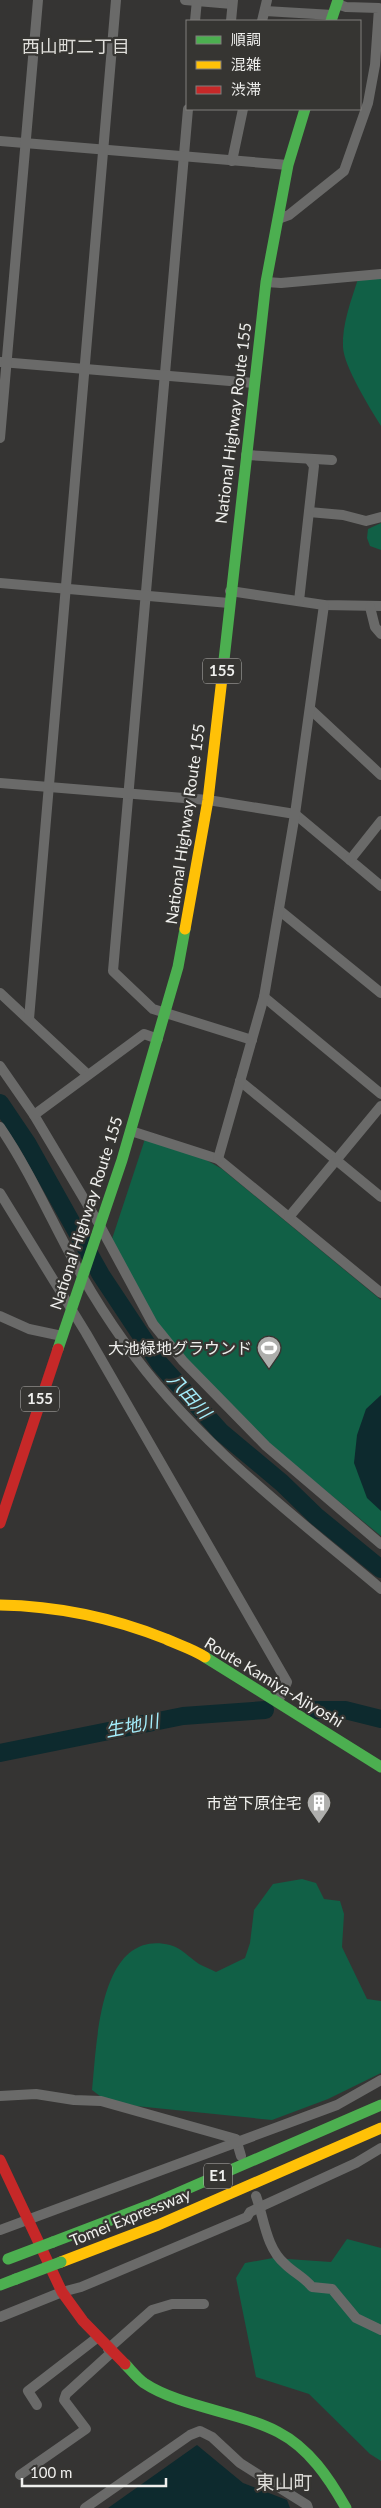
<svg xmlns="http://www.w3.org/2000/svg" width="381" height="2508" font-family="Lato,'Noto Sans JP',sans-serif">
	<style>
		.green { fill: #116046 }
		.water { fill: #0d2a2e }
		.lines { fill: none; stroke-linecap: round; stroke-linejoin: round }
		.river { stroke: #0d2a2e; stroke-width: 18 }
		.street { stroke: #6a6a69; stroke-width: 10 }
		.fast { stroke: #4caf50; stroke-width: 11 }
		.slow { stroke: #ffc107; stroke-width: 11 }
		.jam { stroke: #c62828; stroke-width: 11 }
		.fast-bridge { stroke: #4caf50; stroke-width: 11 }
		.labels { text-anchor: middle; stroke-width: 4.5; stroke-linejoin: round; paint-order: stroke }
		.shield { fill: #363532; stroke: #b8b7b5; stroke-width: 1 }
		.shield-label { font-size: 15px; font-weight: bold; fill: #efefed }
		.street-label { font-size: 16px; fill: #efefed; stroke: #363532 }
		.poi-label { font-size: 16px; fill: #efefed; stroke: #363532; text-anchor: end }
		.neighbourhood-label { font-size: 18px; fill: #deddd9; stroke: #363532 }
		.water-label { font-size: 18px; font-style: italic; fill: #a5eefc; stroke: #363532 }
		.quarter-label { font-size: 19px; fill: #deddd9; stroke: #363532 }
	</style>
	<rect width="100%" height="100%" fill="#353433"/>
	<!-- green -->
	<g class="green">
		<path d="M381 277V426C370 408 344 367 343 347 342 324 351 301 358 279Z"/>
		<polygon points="381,523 381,550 370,546 367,538 368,529"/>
		<polygon points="145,1139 201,1157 222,1169 381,1300 381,1536 271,1446 186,1359 155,1321 111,1242"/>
		<path d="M302 1879 316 1883 324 1899 340 1901 344 1914 342 1947 367 1999 381 2001V2073L328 2099 272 2120 136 2106 104 2099 92 2090C97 2045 98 1928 170 1945 180 1947 190 1958 199 1964 204 1967 211 1969 216 1972L245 1958 250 1943 254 1910 273 1884Z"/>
		<polygon points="347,2239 381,2248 381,2461 370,2454 309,2394 256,2377 236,2278 245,2263 273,2258 331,2262"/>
	</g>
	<!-- water -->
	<g class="water">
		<polygon points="381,1395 381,1511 367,1498 354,1463 357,1435 366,1409"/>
		<polygon points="197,2445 243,2483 287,2500 290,2508 108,2508"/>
	</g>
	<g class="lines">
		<!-- river -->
		<g class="river">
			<polyline points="0,1103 27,1143 101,1275 160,1364 221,1432 282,1483 316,1516 381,1569"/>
			<polyline points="314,1710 345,1710 381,1719"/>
			<polyline points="0,1753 183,1716 265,1710"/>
		</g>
		<!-- street -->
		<g class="street">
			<polyline points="185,0 232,4"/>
			<polyline points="265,11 333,15"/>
			<polyline points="195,21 197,0"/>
			<polyline points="231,21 233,0"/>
			<polyline points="262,21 267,0"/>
			<polyline points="188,109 113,971 153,1009 252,1040"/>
			<polyline points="0,141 288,165"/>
			<polyline points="232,161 243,109"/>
			<polyline points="278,219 289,215 344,171 368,103 375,65 379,8 346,7 337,4"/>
			<polyline points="266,282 281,283 381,274"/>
			<polyline points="1,362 254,383"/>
			<polyline points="0,438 38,0"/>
			<polyline points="246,455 332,460"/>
			<polyline points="309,512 343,515 366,521 381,517"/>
			<polyline points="0,583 229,603"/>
			<polyline points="230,591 324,605 381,606"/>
			<polyline points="299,601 314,466 309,459"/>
			<polyline points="370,607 375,627 381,634"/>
			<polyline points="310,709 381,775"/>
			<polyline points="0,783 208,800 295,814 381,886"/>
			<polyline points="350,860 381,821"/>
			<polyline points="279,910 381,993"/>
			<polyline points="0,993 87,1074"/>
			<polyline points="264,997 381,1094"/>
			<polyline points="29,1019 116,0"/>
			<polyline points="0,1066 34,1115 99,1224 153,1324 183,1361 266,1446 381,1544"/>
			<polyline points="240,1081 381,1197"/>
			<polyline points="34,1115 144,1034 158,1039"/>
			<path d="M0 1127C32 1174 54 1227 82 1276 95 1299 110 1322 125 1343 193 1440 292 1514 381 1589"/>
			<polyline points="131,1131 218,1159 381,1293"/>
			<polyline points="218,1159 264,997 295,814 324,605"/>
			<polyline points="0,1193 86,1333 287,1682 278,1701"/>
			<polyline points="289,1217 381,1106"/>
			<polyline points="0,1316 29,1329 62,1336"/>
			<polyline points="0,2096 36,2094 74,2100 101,2101 236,2139 241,2156"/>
			<path d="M256 2196C264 2218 266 2248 285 2264 294 2273 304 2277 312 2287L332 2289 356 2318 381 2330"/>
			<polyline points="0,2230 337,2105 381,2080"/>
			<polyline points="0,2317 62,2292 81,2287 247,2217 250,2212 260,2207 356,2163 381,2148"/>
			<polyline points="108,2349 152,2310 172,2304 204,2304"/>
			<polyline points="37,2405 28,2391 98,2337"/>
			<polyline points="20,2475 86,2429 64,2400 66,2394 112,2352"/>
			<polyline points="85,2508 190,2435 200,2431 212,2437 240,2463 307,2505 308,2508"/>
		</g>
		<!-- fast -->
		<g class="fast">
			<polyline points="331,21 338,0"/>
			<polyline points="222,678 266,282 288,165 305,109"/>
			<polyline points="58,1349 122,1160 178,967 185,929"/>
			<polyline points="205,1657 381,1767"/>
			<polyline points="53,2242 150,2205 381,2105"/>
			<polyline points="0,2285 16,2279"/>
			<path d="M125 2364C131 2370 137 2378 144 2383 180 2407 240 2412 278 2432 309 2448 329 2478 346 2508"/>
		</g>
		<!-- slow -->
		<g class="slow">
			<polyline points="185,929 208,800 222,678"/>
			<path d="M0 1605C59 1606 111 1617 166 1639 179 1645 193 1649 205 1657"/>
			<polyline points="61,2262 158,2225 381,2128"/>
		</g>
		<!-- jam -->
		<g class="jam">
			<polyline points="0,1523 58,1349"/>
			<polyline points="0,2160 62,2292 83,2321 125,2364"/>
		</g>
		<!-- fast-bridge -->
		<g class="fast-bridge">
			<polyline points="8,2259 53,2242"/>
			<polyline points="16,2279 61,2262"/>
		</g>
	</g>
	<!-- icons -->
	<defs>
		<symbol id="stadium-pin" viewBox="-11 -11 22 30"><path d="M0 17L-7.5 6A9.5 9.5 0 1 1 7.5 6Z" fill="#aeaeac" stroke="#363532"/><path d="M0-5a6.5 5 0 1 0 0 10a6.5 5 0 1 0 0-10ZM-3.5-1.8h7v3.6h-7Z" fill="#fff"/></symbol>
		<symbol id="building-pin" viewBox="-11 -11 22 30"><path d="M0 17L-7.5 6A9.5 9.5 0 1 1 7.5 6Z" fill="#aeaeac" stroke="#363532"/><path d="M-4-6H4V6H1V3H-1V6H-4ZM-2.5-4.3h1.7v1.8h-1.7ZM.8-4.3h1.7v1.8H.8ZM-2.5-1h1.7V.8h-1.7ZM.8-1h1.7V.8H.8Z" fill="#fff"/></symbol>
	</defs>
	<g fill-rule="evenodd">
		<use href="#stadium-pin" x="255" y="1334" width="28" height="38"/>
		<use href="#building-pin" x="305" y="1789" width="28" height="38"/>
	</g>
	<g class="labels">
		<!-- shield labels -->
		<g class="shield">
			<rect x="203" y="658.5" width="38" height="25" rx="4"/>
			<rect x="21" y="1386.5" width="38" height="25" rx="4"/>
			<rect x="204" y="2163.5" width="28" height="25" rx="4"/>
		</g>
		<g class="shield-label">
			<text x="222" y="676">155</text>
			<text x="40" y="1404">155</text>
			<text x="218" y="2181">E1</text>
		</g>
		<!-- street labels -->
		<g class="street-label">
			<text transform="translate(233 423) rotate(-83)" y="6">National Highway Route 155</text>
			<text transform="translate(185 824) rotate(-82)" y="6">National Highway Route 155</text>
			<text transform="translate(86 1213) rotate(-72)" y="6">National Highway Route 155</text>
			<text transform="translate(274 1682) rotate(31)" y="6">Route Kamiya-Ajiyoshi</text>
			<text transform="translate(130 2217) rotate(-22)" y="6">Tomei Expressway</text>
		</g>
		<!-- poi labels -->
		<g class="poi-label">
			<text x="252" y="1354">大池緑地グラウンド</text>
			<text x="302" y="1809">市営下原住宅</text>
		</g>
		<!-- neighbourhood labels -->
		<g class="neighbourhood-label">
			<text x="76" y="53">西山町二丁目</text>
		</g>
		<!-- water labels -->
		<g class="water-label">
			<text transform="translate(189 1396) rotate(48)" y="6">八田川</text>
			<text transform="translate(132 1726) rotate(-11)" y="6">生地川</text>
		</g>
		<!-- quarter labels -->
		<g class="quarter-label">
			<text x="284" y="2489">東山町</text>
		</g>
	</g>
	<!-- legend -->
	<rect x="186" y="20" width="175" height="90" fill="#363532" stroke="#807f7d"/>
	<rect x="196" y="36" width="25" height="8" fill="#4caf50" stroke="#807f7d"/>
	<text x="231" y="45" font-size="15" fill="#efefed">順調</text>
	<rect x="196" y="61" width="25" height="8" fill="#ffc107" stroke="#807f7d"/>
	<text x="231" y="70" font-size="15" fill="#efefed">混雑</text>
	<rect x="196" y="86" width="25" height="8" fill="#c62828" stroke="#807f7d"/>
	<text x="231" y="95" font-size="15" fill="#efefed">渋滞</text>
	<!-- scale -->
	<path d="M22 2478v8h144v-8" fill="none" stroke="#efefed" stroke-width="2.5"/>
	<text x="30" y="2478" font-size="15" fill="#efefed" stroke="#363532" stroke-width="4" paint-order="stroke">100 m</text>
</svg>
